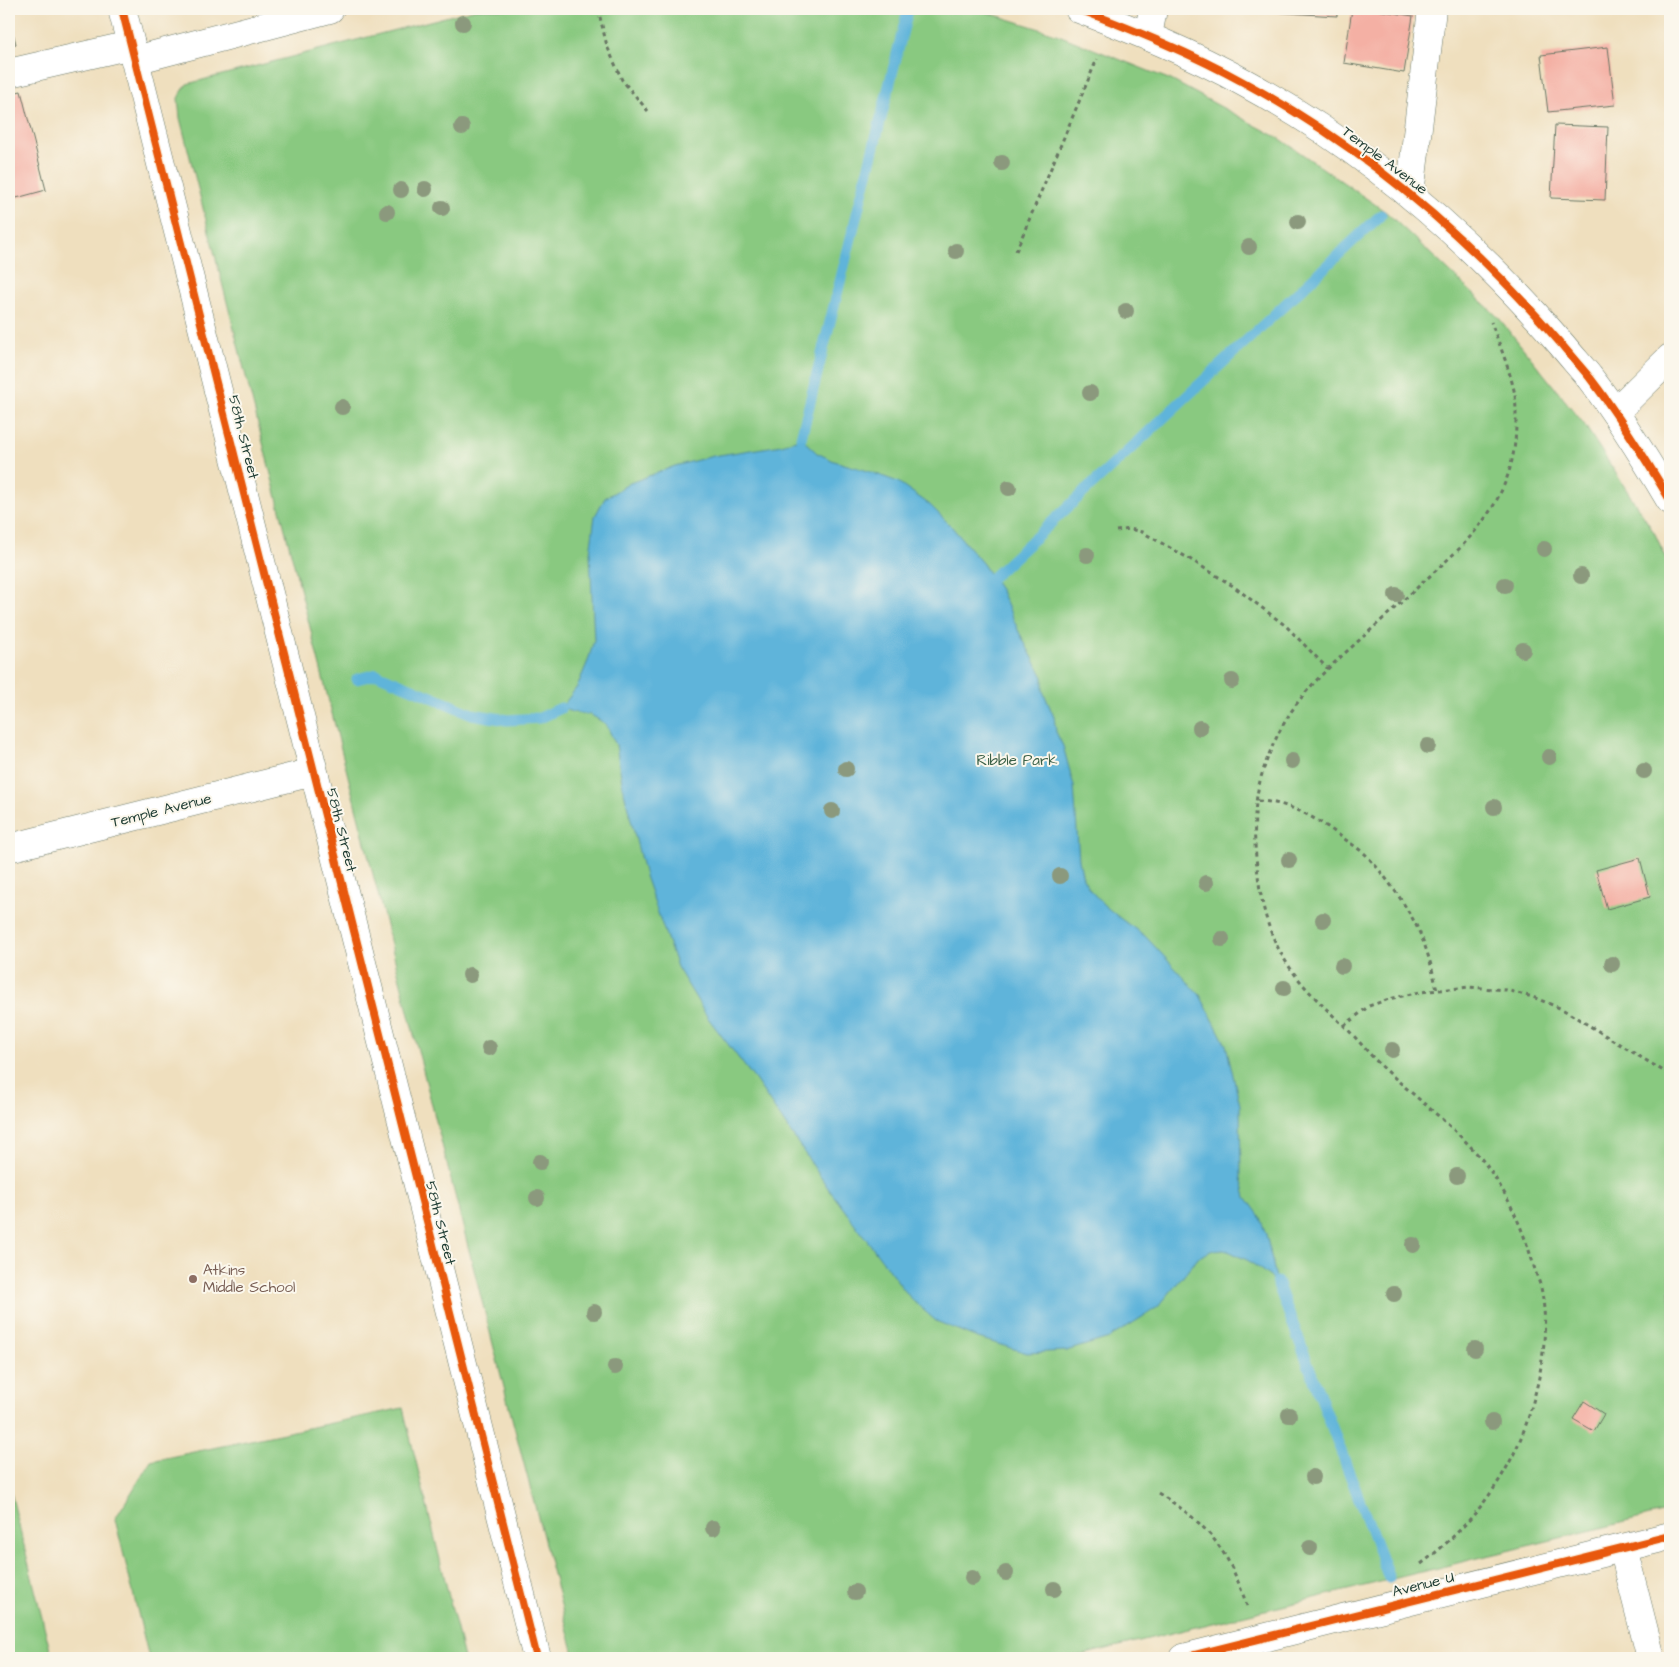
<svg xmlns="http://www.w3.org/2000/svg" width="1679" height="1667" font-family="'Architects Daughter',sans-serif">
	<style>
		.green { fill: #89c980; stroke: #54835a }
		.water { fill: #5eb4da; stroke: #3e7887 }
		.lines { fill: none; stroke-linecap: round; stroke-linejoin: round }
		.stream { stroke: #5eb4da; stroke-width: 11 }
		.building { fill: #f4b0a4 }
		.minor-casing { stroke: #687664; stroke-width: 29 }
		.path { stroke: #687664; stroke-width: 3; stroke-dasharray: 4 4; stroke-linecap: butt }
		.minor { stroke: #fff; stroke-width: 28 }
		.cycleway-casing { stroke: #fbf7ec; stroke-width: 11 }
		.cycleway { stroke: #e8590c; stroke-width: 8 }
		.tree { fill: #8b997d }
		.education-dot { fill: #8d6e63; stroke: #fbf7ec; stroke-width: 2 }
		.labels { text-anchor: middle; stroke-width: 4; stroke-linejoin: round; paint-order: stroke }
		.street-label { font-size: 15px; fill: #1f3d34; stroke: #fbf7ec }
		.park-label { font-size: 15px; fill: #3a6047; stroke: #fbf7ec }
		.education-label { font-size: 15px; fill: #785e54; stroke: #fbf7ec; text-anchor: start }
	</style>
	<rect width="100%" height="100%" fill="#fbf7ec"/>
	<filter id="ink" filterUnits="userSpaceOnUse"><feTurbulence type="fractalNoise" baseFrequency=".02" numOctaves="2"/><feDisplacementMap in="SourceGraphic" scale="10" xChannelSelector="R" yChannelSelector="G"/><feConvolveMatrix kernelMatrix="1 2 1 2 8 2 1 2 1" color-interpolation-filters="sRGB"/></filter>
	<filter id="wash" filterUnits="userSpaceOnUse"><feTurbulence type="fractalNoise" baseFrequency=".0096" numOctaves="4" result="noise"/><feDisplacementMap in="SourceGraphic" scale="20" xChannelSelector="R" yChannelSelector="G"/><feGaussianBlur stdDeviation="1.12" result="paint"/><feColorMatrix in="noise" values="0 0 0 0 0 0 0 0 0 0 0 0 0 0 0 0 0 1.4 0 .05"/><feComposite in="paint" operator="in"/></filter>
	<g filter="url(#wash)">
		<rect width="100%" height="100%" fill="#efdfbe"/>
		<!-- green -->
		<g class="green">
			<polygon points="476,9 976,9 1056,34 1171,80 1279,138 1386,212 1498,317 1584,424 1655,534 1670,566 1670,1511 1070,1658 575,1658 508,1403 180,118 178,98 187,84"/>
			<polygon points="403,1408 464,1658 149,1658 115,1519 151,1461"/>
			<polygon points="9,1485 52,1658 9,1658"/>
		</g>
		<!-- water -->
		<polygon class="water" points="801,438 817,453 834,461 868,471 898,482 930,505 951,526 983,564 1001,591 1019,632 1043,677 1043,691 1054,717 1056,732 1063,746 1074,786 1079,860 1083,878 1090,890 1104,905 1121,919 1145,936 1200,995 1226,1045 1240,1105 1241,1178 1246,1197 1259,1215 1266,1234 1277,1282 1249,1261 1224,1249 1213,1250 1199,1257 1158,1307 1109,1338 1066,1351 1027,1353 975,1337 936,1321 911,1299 828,1188 756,1081 708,1018 677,967 645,876 623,788 616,745 606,724 591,715 572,712 561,708 577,687 588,661 594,640 590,553 595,516 605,498 630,483 675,466 713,456 782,445"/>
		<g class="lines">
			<!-- stream -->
			<g class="stream">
				<polyline points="801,438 908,10"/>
				<polyline points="992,578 1381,215"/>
				<polyline points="357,679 377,674 472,714 507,720 540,718 561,708"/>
				<polyline points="1277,1282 1389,1578"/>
			</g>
		</g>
		<g id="blocks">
			<!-- building -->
			<g class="building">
				<polygon points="1254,9 1337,9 1337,16 1254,11"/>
				<polygon points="1352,9 1370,9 1413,16 1404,73 1344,63"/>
				<polygon points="9,17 16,44 9,46"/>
				<polygon points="1608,47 1615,105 1548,112 1541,55"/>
				<polygon points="21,91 46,190 9,200 9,94"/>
				<polygon points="1555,125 1608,127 1605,200 1551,198"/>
				<polygon points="1640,858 1650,897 1607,909 1596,870"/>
				<polygon points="1584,1401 1604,1414 1594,1431 1573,1419"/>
			</g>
		</g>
	</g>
	<g filter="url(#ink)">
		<use href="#blocks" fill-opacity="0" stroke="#687664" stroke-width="1"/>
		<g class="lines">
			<defs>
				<g id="minor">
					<polyline points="122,9 537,1658"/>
					<path d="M1079 9C1136 31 1191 53 1245 83 1367 149 1472 240 1562 345 1571 356 1581 367 1590 378 1620 417 1645 458 1670 500"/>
					<polyline points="1148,36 1153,9"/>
					<polyline points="135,60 330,9"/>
					<polyline points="9,73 131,45"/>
					<polyline points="1410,194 1432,9"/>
					<polyline points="1615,412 1670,358"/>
					<polyline points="9,848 313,772"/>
					<polyline points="1623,1548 1651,1658"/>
					<polyline points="1183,1658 1670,1536"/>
				</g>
			</defs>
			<!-- minor casing -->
			<use href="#minor" class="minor-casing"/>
			<!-- path -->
			<g class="path">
				<polyline points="598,9 607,46 622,80 648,111"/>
				<polyline points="1016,251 1097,59"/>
				<polyline points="1116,531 1130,529 1142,532 1188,558 1233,586 1286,626 1328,669"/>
				<path d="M1258 801C1290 802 1318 819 1343 838 1350 843 1358 848 1365 854 1384 874 1403 900 1416 925 1426 945 1432 967 1437 990"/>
				<polyline points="1344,1026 1369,1006 1389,999 1420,992 1469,987 1506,990 1533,997 1562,1009 1670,1075"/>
				<path d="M1158 1493C1210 1525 1229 1551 1248 1609"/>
				<path d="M1421 1564C1478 1521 1517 1466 1534 1398 1543 1365 1548 1328 1542 1293 1541 1285 1537 1277 1535 1270 1522 1224 1502 1179 1469 1145 1443 1118 1413 1095 1386 1070 1370 1056 1358 1039 1343 1025 1321 1004 1297 982 1282 955 1266 928 1260 897 1257 866 1253 835 1253 798 1264 768 1272 744 1286 716 1302 697 1320 674 1343 655 1364 636 1396 607 1428 578 1460 548 1496 510 1516 475 1516 422 1516 413 1516 404 1515 395 1510 370 1500 346 1491 322"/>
			</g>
			<!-- minor -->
			<use href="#minor" class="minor"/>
			<defs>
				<g id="cycleway">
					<polyline points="122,9 537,1658"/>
					<path d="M1079 9C1136 31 1191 53 1245 83 1367 149 1472 240 1562 345 1571 356 1581 367 1590 378 1620 417 1645 458 1670 500"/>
					<polyline points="1183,1658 1670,1536"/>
				</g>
			</defs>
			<!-- cycleway casing -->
			<use href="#cycleway" class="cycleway-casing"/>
			<!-- cycleway -->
			<use href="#cycleway" class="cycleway"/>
		</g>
		<!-- trees -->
		<g class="tree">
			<circle cx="463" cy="23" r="8"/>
			<circle cx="462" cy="127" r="8"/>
			<circle cx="1002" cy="163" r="8"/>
			<circle cx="425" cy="189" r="8"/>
			<circle cx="401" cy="190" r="8"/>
			<circle cx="442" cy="208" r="8"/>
			<circle cx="387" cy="212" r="8"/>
			<circle cx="1298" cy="222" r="8"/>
			<circle cx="1249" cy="247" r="8"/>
			<circle cx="956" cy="251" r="8"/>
			<circle cx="1126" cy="311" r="8"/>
			<circle cx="1090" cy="393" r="8"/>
			<circle cx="342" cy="407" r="8"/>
			<circle cx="1009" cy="488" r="8"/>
			<circle cx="1544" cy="549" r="8"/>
			<circle cx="1087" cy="555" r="8"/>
			<circle cx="1581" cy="576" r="8"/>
			<circle cx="1505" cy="585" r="8"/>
			<circle cx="1396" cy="595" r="8"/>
			<circle cx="1523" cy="650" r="8"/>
			<circle cx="1232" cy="681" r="8"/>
			<circle cx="1200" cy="728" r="8"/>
			<circle cx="1428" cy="746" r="8"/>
			<circle cx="1549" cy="757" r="8"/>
			<circle cx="1292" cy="761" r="8"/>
			<circle cx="846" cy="769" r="8"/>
			<circle cx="1644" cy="771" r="8"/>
			<circle cx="1494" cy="807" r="8"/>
			<circle cx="832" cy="811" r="8"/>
			<circle cx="1289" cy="860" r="8"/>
			<circle cx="1060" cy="876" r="8"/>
			<circle cx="1206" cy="883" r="8"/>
			<circle cx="1323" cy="920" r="8"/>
			<circle cx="1222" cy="939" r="8"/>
			<circle cx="1612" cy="964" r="8"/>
			<circle cx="1342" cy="966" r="8"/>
			<circle cx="470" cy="975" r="8"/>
			<circle cx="1284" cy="988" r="8"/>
			<circle cx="489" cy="1048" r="8"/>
			<circle cx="1392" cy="1050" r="8"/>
			<circle cx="540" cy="1162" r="8"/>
			<circle cx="1457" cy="1176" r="8"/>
			<circle cx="537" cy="1198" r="8"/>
			<circle cx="1413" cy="1245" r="8"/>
			<circle cx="1394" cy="1294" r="8"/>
			<circle cx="594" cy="1312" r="8"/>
			<circle cx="1475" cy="1349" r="8"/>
			<circle cx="615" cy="1367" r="8"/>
			<circle cx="1289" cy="1415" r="8"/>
			<circle cx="1492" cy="1422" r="8"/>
			<circle cx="1313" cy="1477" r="8"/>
			<circle cx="713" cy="1528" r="8"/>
			<circle cx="1310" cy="1548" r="8"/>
			<circle cx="1006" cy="1573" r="8"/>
			<circle cx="972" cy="1578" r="8"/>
			<circle cx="1054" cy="1589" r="8"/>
			<circle cx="855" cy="1592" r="8"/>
		</g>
	</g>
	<!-- markers -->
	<circle class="education-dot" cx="193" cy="1279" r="5"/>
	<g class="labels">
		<!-- street labels -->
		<g class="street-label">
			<text transform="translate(1385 160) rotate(37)" y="5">Temple Avenue</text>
			<text transform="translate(244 437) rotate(76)" y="5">58th Street</text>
			<text transform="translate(161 810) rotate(-14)" y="5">Temple Avenue</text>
			<text transform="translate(342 830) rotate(76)" y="5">58th Street</text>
			<text transform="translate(441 1223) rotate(76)" y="5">58th Street</text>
			<text transform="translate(1423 1584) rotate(-14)" y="5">Avenue U</text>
		</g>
		<!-- park labels -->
		<g class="park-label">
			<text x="1017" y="765">Ribble Park</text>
		</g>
		<!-- education labels -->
		<g class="education-label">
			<text x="203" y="1275">Atkins<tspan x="203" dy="17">Middle School</tspan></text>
		</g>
	</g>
	<!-- margin -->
	<rect width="1679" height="1667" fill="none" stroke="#fbf7ec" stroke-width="30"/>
</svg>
